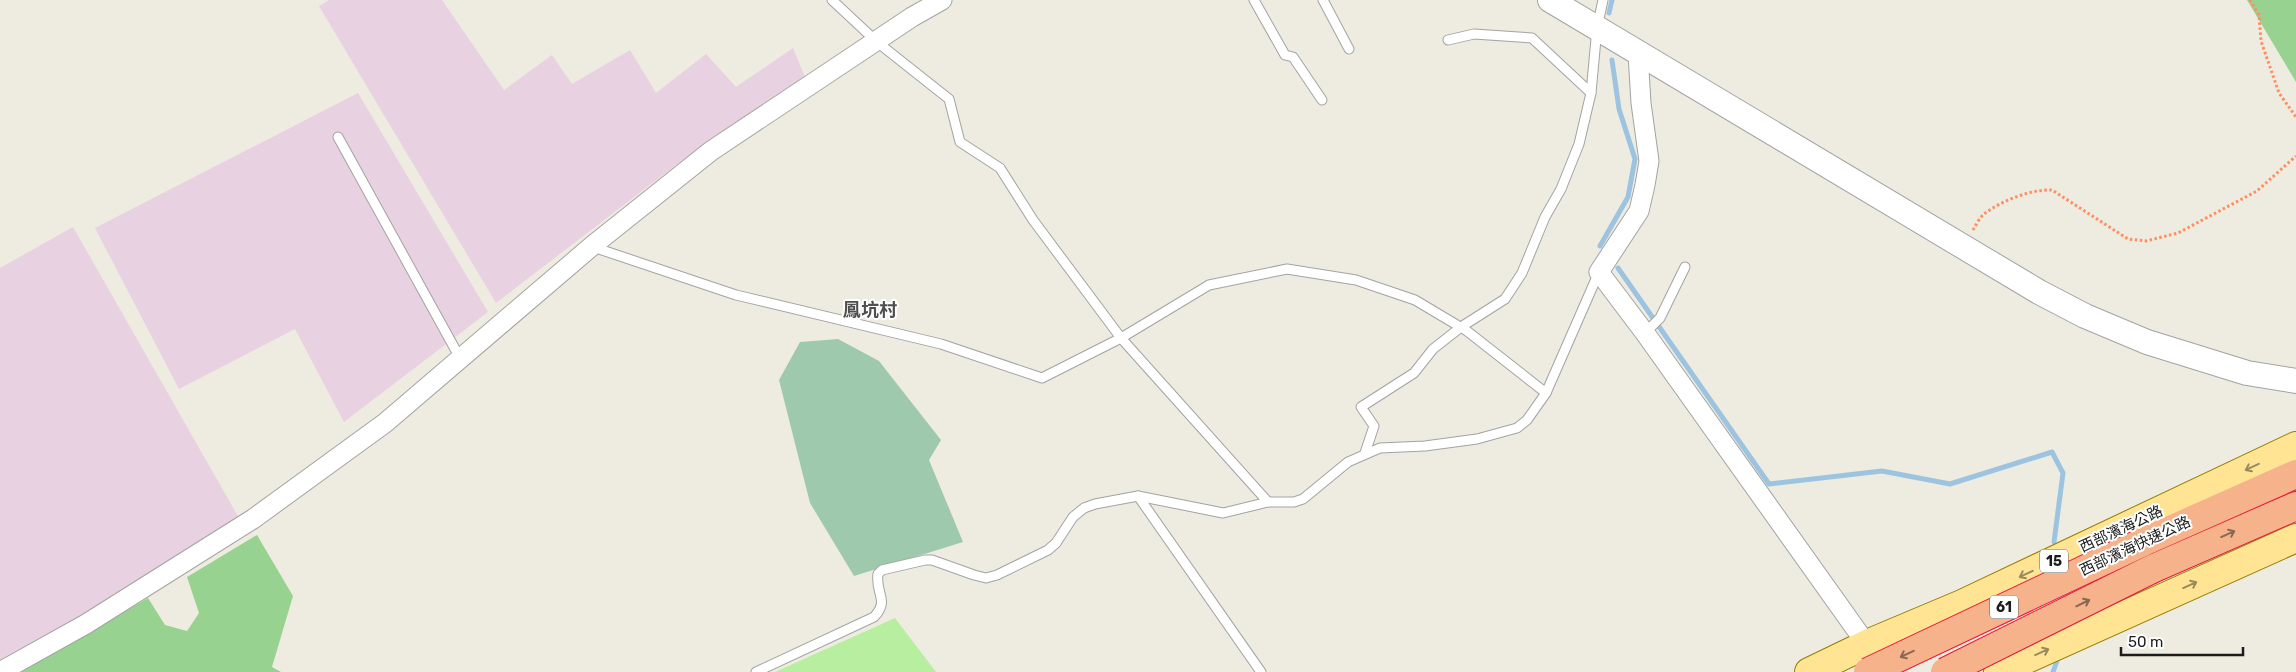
<svg xmlns="http://www.w3.org/2000/svg" width="2296" height="672" font-family="Rubik,'Noto Sans TC',sans-serif">
	<style>
		.industrial { fill: #e8d1e0 }
		.grass { fill: #b8eea0 }
		.forest { fill: #98d291 }
		.cemetery { fill: #9fc9ad }
		.lines { fill: none; stroke-linecap: round; stroke-linejoin: round }
		.stream { stroke: #9cc4e1; stroke-width: 5 }
		.service-casing { stroke: #a3a3a3; stroke-width: 11 }
		.minor-casing { stroke: #a3a3a3; stroke-width: 21 }
		.tertiary-casing { stroke: #a3a3a3; stroke-width: 26 }
		.primary-casing { stroke: #937e00; stroke-width: 30 }
		.trunk-casing { stroke: #e51436; stroke-width: 30 }
		.path { stroke: #ff8e60; stroke-width: 3; stroke-dasharray: 2.5 2.5; stroke-linecap: butt }
		.service { stroke: #fff; stroke-width: 9 }
		.minor { stroke: #fff; stroke-width: 19 }
		.tertiary { stroke: #fff; stroke-width: 24 }
		.primary { stroke: #ffe494; stroke-width: 28 }
		.trunk { stroke: #f6b28a; stroke-width: 28 }
		.trunk-bridge-casing { stroke: #e51436; stroke-width: 30; stroke-linecap: butt }
		.trunk-bridge { stroke: #f6b28a; stroke-width: 28 }
		.oneway { stroke: #998a5e }
		.oneway2 { stroke: #896753 }
		.labels { text-anchor: middle; stroke-width: 4; stroke-linejoin: round; paint-order: stroke }
		.shield { fill: #fff; stroke: #606060; stroke-width: 1 }
		.shield-label { font-size: 14px; font-weight: bold; fill: #1c1c1c }
		.street-label { font-size: 15px; fill: #1c1c1c; stroke: #fff }
		.quarter-label { font-size: 18px; font-weight: bold; fill: #4f4f4f; stroke: #fff }
	</style>
	<rect width="100%" height="100%" fill="#eeece0"/>
	<!-- industrial -->
	<g class="industrial">
		<polygon points="329,0 442,0 504,90 552,55 572,84 630,50 656,93 706,54 736,87 793,48 805,77 685,158 496,303 319,6"/>
		<polygon points="358,93 488,312 344,422 295,329 179,389 95,228"/>
		<polygon points="73,227 243,525 0,662 0,268"/>
	</g>
	<!-- grass -->
	<polygon class="grass" points="895,618 936,672 775,672"/>
	<!-- forest -->
	<g class="forest">
		<polygon points="2247,0 2296,0 2296,82"/>
		<polygon points="257,535 293,596 272,667 281,672 21,672 148,598 165,625 187,631 199,613 187,577"/>
	</g>
	<!-- cemetery -->
	<polygon class="cemetery" points="838,339 879,361 941,440 929,460 963,542 854,576 810,503 779,380 800,342"/>
	<g class="lines">
		<!-- stream -->
		<g class="stream">
			<polyline points="1609,13 1612,0"/>
			<polyline points="1600,246 1628,197 1635,159 1619,109 1612,60"/>
			<polyline points="1618,268 1769,484 1882,471 1950,484 2052,452 2063,473 2054,542"/>
			<polyline points="2053,672 2058,658"/>
		</g>
		<defs>
			<g id="service">
				<polyline points="832,0 877,42 949,99 960,142 1000,168 1033,220 1121,338 1268,502"/>
				<polyline points="1254,0 1285,55 1293,57 1322,100"/>
				<polyline points="1323,0 1349,49"/>
				<polyline points="1448,40 1474,34 1532,38 1591,93"/>
				<polyline points="338,137 460,358"/>
				<polyline points="593,247 736,295 941,344 1042,378 1121,338 1209,285 1287,269 1356,280 1415,300 1467,331 1546,393"/>
				<polyline points="1645,333 1660,318 1685,267"/>
				<polyline points="1365,453 1374,426 1361,407 1414,373 1433,349 1461,327 1505,299 1522,273 1545,217 1561,189 1579,144 1591,93 1597,28 1603,0"/>
				<polyline points="1138,496 1261,672"/>
				<path d="M756 672 874 617C890 600 875 594 878 574L882 570 925 560H932L974 575 986 578 997 575 1048 550 1056 543 1073 517 1084 508 1095 504 1138 496 1223 513 1268 502H1294L1303 499 1348 462 1380 448 1425 446 1477 439 1517 428 1527 420 1546 393 1599 272"/>
			</g>
			<g id="minor">
				<polyline points="1638,54 1641,103 1649,161 1645,185 1639,211 1599,272 1645,333 1860,635 1867,644 1870,654"/>
				<polyline points="0,672 86,624 253,519 385,423 592,246 711,151 912,17 942,0"/>
			</g>
			<polyline id="tertiary" points="1550,0 2039,292 2085,316 2147,342 2247,373 2296,381"/>
			<g id="primary">
				<polyline points="1809,672 1867,644 1962,604 2296,446"/>
				<polyline points="1998,672 2296,538"/>
			</g>
			<g id="trunk">
				<polyline points="2141,543 2296,474"/>
				<polyline points="2152,569 2296,506"/>
			</g>
		</defs>
		<!-- service casing -->
		<use href="#service" class="service-casing"/>
		<!-- minor casing -->
		<use href="#minor" class="minor-casing"/>
		<!-- tertiary casing -->
		<use href="#tertiary" class="tertiary-casing"/>
		<!-- primary casing -->
		<use href="#primary" class="primary-casing"/>
		<!-- trunk casing -->
		<use href="#trunk" class="trunk-casing"/>
		<!-- path -->
		<g class="path">
			<polyline points="2250,0 2259,15 2261,41 2279,93 2296,117"/>
			<path d="M1973 230C1976 225 1980 217 1984 214 2001 201 2031 189 2052 190L2128 239 2146 241 2178 233 2257 191 2296 156"/>
		</g>
		<!-- service -->
		<use href="#service" class="service"/>
		<!-- minor -->
		<use href="#minor" class="minor"/>
		<!-- tertiary -->
		<use href="#tertiary" class="tertiary"/>
		<!-- primary -->
		<use href="#primary" class="primary"/>
		<!-- trunk -->
		<use href="#trunk" class="trunk"/>
		<defs>
			<g id="trunk-bridge">
				<polyline points="1868,672 2141,543"/>
				<polyline points="1945,672 2152,569"/>
			</g>
		</defs>
		<!-- trunk-bridge casing -->
		<use href="#trunk-bridge" class="trunk-bridge-casing"/>
		<!-- trunk-bridge -->
		<use href="#trunk-bridge" class="trunk-bridge"/>
	</g>
	<!-- one-way arrows -->
	<defs><path id="oneway-shaft" d="M-6 0H5M1.5-3L5.5 0L1.5 3" fill="none" stroke-width="1.6" stroke-linecap="round" stroke-linejoin="round" transform="scale(1.25)"/></defs>
	<g class="oneway">
		<use href="#oneway-shaft" transform="translate(2252 467) rotate(155)"/>
		<use href="#oneway-shaft" transform="translate(2026 574) rotate(155)"/>
		<use href="#oneway-shaft" transform="translate(2190 585) rotate(-24)"/>
		<use href="#oneway-shaft" transform="translate(2042 652) rotate(-24)"/>
	</g>
	<g class="oneway2">
		<use href="#oneway-shaft" transform="translate(2228 534) rotate(-24)"/>
		<use href="#oneway-shaft" transform="translate(2083 603) rotate(-26)"/>
		<use href="#oneway-shaft" transform="translate(1907 654) rotate(155)"/>
	</g>
	<g class="labels">
		<!-- shield labels -->
		<g class="shield">
			<rect x="2040" y="549.5" width="28" height="23" rx="4"/>
			<rect x="1990" y="595.5" width="28" height="23" rx="4"/>
		</g>
		<g class="shield-label">
			<text x="2054" y="566">15</text>
			<text x="2004" y="612">61</text>
		</g>
		<!-- street labels -->
		<g class="street-label">
			<text transform="translate(2121 529) rotate(-25)" y="5">西部濱海公路</text>
			<text transform="translate(2135 546) rotate(-25)" y="5">西部濱海快速公路</text>
		</g>
		<!-- quarter labels -->
		<g class="quarter-label">
			<text x="870" y="316">鳳坑村</text>
		</g>
	</g>
	<!-- scale -->
	<path d="M2121 647v8h122v-8" fill="none" stroke="#1c1c1c" stroke-width="2.5"/>
	<text x="2128" y="647" font-size="15" fill="#1c1c1c" stroke="#ffffff" stroke-width="4" paint-order="stroke">50 m</text>
</svg>
